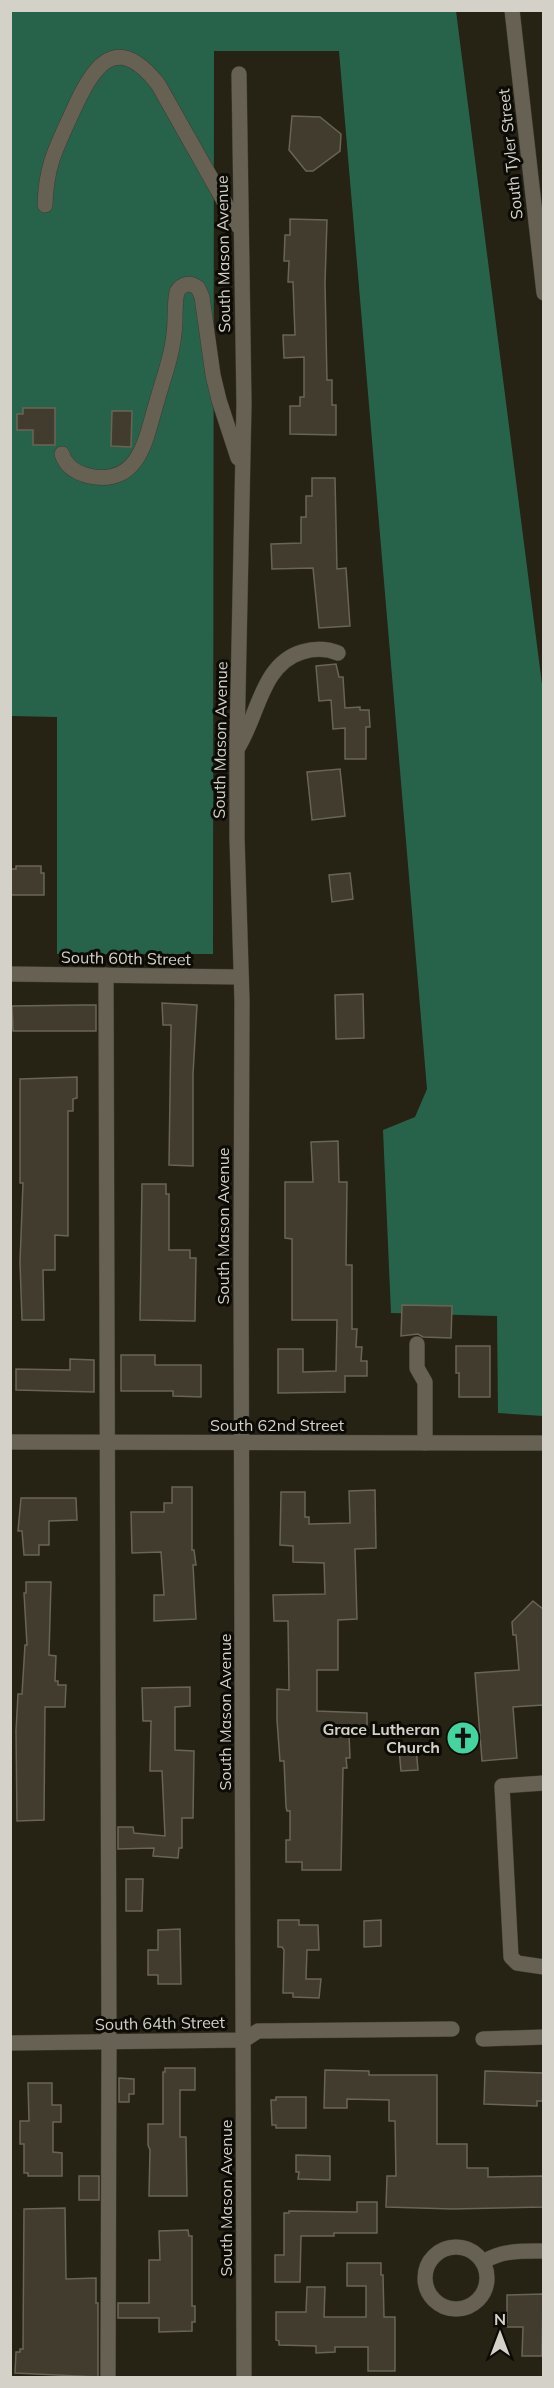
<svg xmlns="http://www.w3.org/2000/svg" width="554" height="2388" font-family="Mulish,sans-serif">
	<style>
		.forest { fill: #27634b }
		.building { fill: #413c2d; stroke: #696454; stroke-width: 1.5 }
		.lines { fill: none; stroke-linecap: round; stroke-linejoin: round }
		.minor-casing { stroke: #3e3b32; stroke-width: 16 }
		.minor { stroke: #666152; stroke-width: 15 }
		.labels { text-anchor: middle; stroke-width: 6; stroke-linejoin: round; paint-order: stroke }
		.street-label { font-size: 16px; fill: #d4d1c9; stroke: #0d0b06 }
		.poi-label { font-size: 16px; font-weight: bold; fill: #d4d1c9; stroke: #0d0b06; text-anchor: end }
	</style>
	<rect width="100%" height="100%" fill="#262214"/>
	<!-- forest -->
	<polygon class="forest" points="10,11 456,11 544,700 543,1416 498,1413 497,1316 391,1313 383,1130 415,1117 427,1089 339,51 214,51 213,954 57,954 57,717 11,716"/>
	<!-- building -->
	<g class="building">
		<polygon points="292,116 320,117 341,134 340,151 313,171 306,171 289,150"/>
		<polygon points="290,219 327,220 325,283 327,380 332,380 332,405 336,405 336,435 290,434 290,406 300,406 300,397 304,397 304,357 284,358 283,335 295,335 293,282 288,282 289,261 284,261 285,235 290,235"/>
		<polygon points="23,408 55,408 55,445 33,445 33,430 17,430 17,414 23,414"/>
		<polygon points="112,411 132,411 131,447 111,446"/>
		<polygon points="312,478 335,478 337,569 346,568 350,626 319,628 313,568 272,569 271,544 301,543 301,517 306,517 306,496 312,496"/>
		<polygon points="336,664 339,677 343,677 345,708 360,707 360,710 369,710 370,727 366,727 366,759 345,759 345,728 333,729 331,700 319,701 316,666"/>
		<polygon points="340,769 345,816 312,820 307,772"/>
		<polygon points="16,866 41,866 41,873 44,873 44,895 10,895 10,869 16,869"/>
		<polygon points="350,873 353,899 332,902 329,875"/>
		<polygon points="363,994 364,1038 336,1039 335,995"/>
		<polygon points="162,1003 197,1005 193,1074 193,1166 169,1165 171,1025 163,1025"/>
		<polygon points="81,1005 96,1005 96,1031 13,1031 12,1006"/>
		<polygon points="77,1077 77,1098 73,1099 73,1111 68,1111 68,1236 55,1235 55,1270 43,1270 44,1320 22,1320 20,1262 23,1183 20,1183 20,1079"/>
		<polygon points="338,1141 339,1182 347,1182 346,1265 352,1265 352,1329 357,1329 356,1347 362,1347 361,1361 367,1361 367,1376 345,1376 345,1392 278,1393 278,1349 303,1349 303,1372 336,1371 337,1320 292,1320 292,1239 285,1238 285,1182 313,1182 311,1142"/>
		<polygon points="142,1184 166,1184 166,1194 169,1194 169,1250 190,1250 190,1258 196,1258 195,1321 140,1320"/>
		<polygon points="402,1305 452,1306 451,1338 423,1337 418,1334 401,1336"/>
		<polygon points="456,1346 490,1346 490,1397 459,1397 459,1373 456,1373"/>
		<polygon points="121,1355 155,1355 155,1365 201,1365 201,1397 173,1396 173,1391 121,1391"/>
		<polygon points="70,1359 94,1360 94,1392 16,1390 16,1369 70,1370"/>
		<polygon points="172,1487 192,1487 192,1550 194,1550 196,1565 193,1565 196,1619 154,1621 154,1595 164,1595 161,1552 132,1553 131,1512 164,1512 164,1503 172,1503"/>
		<polygon points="375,1490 376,1548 355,1549 357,1619 338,1620 338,1670 317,1670 317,1711 367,1713 367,1734 349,1734 350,1758 346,1758 347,1768 343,1768 341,1870 302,1870 302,1862 286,1862 286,1840 290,1840 290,1811 287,1811 286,1807 284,1761 280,1761 277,1720 277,1689 289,1690 288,1621 274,1621 273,1595 325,1594 324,1563 293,1562 293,1546 280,1545 281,1492 305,1492 305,1517 309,1517 309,1524 350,1523 349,1491"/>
		<polygon points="21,1498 76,1498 77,1520 49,1521 49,1545 39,1545 39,1555 24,1555 22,1531 18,1531"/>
		<polygon points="26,1582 51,1582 49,1655 56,1656 55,1681 58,1681 58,1685 66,1685 65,1707 45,1707 44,1820 17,1821 16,1731 18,1694 22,1694 25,1645 27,1645 24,1593 26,1593"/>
		<polygon points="533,1601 543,1609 543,1705 513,1707 517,1758 482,1761 475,1673 519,1670 516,1635 513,1635 512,1622"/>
		<polygon points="190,1687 190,1706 175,1707 175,1750 194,1751 193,1818 182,1818 182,1848 179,1848 178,1858 153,1856 154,1848 118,1849 118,1827 133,1827 134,1833 165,1836 162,1771 150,1771 151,1721 143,1721 142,1688"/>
		<polygon points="416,1747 418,1770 401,1771 399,1749"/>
		<polygon points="126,1879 143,1879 142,1911 126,1911"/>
		<polygon points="278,1920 299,1920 299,1925 318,1925 319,1950 307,1950 306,1979 321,1979 319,1998 293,1997 293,1993 283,1993 284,1950 282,1947 278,1947"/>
		<polygon points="381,1920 381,1946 364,1947 364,1921"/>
		<polygon points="180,1929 181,1984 158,1984 158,1975 148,1975 148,1950 158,1950 158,1930"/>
		<polygon points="165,2068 195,2068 195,2090 180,2090 180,2137 186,2137 187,2196 149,2196 150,2150 148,2145 148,2124 163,2124 163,2072 165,2072"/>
		<polygon points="325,2070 369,2071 369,2075 437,2075 437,2144 467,2144 467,2168 488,2168 488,2177 543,2176 543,2207 453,2209 386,2207 387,2176 396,2176 395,2121 389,2121 389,2100 347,2099 347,2108 324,2108"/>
		<polygon points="485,2071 543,2073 543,2101 537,2101 537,2106 484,2104"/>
		<polygon points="119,2078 134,2079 134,2094 129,2094 129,2102 119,2102"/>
		<polygon points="28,2083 52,2083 52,2105 61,2105 61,2122 53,2122 53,2152 62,2153 62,2176 28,2176 28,2173 24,2173 24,2144 20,2144 20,2121 29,2121"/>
		<polygon points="276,2097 306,2097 306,2128 276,2128 276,2125 272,2125 271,2100 276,2100"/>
		<polygon points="296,2155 330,2156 330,2180 298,2179 299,2172 296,2172"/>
		<rect x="79" y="2176" width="20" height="24"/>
		<polygon points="357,2202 377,2202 377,2233 334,2233 334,2236 301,2236 300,2282 275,2282 275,2255 284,2255 284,2213 289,2213 289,2211 357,2212"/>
		<polygon points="65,2208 66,2279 96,2278 96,2303 98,2303 98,2377 15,2373 16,2352 20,2352 20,2349 23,2349 24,2209"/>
		<polygon points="188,2230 189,2236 192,2236 192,2306 195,2306 195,2322 192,2322 192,2331 159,2332 159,2318 118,2318 118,2303 149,2303 149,2260 160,2260 159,2231"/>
		<polygon points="347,2263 381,2263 381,2275 383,2275 384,2317 395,2317 395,2371 368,2371 368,2347 335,2347 335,2352 316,2353 316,2346 279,2345 279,2341 276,2340 276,2312 306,2312 307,2287 325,2287 324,2317 366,2317 366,2286 347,2286"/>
		<polygon points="543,2294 542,2356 522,2356 523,2327 507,2327 507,2295"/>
	</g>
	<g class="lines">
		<defs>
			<g id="minor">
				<polyline points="512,10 544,293"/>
				<polyline points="239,74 244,404 237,743 237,838 242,1001 241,1265 244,2378"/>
				<path d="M45 205C46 166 56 148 72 113 91 71 114 28 158 84L238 226"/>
				<path d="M62 454C66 467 77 473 89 476 141 487 146 436 157 401 163 379 172 357 174 334 176 320 174 305 177 292 182 283 191 282 198 288L202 297 213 375 219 400 238 458"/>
				<path d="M237 749C258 718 261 664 302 652 315 648 326 648 338 653"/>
				<polyline points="10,974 241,977"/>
				<polyline points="106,975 109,2042 108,2378"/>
				<polyline points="417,1344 417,1368 425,1382 425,1443"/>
				<polyline points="10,1442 544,1443"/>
				<polyline points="544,1783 502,1786 511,1957 517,1963 544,1967"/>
				<polyline points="483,2039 544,2037"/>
				<polyline points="10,2043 244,2040 258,2031 452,2029"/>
				<circle cx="456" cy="2278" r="31"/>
				<path d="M483 2262C502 2250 521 2251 544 2251"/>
			</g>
		</defs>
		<!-- minor casing -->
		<use href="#minor" class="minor-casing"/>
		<!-- minor -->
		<use href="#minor" class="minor"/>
	</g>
	<!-- icons -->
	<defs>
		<symbol id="church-disc" viewBox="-11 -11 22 22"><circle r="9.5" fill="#44d49f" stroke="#0d0b06"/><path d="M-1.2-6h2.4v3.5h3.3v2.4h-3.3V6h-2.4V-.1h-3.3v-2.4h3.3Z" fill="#111"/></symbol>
	</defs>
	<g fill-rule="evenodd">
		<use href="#church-disc" x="444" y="1719" width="38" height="38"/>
	</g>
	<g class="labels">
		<!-- street labels -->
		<g class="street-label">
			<text transform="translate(510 154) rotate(-96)" y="6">South Tyler Street</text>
			<text transform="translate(223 254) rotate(-91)" y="6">South Mason Avenue</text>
			<text transform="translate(220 740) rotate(-89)" y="6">South Mason Avenue</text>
			<text transform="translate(126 958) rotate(1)" y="6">South 60th Street</text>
			<text transform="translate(223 1226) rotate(-90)" y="6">South Mason Avenue</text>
			<text x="277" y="1431">South 62nd Street</text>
			<text transform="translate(225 1712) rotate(-90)" y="6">South Mason Avenue</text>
			<text transform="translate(160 2023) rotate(-1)" y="6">South 64th Street</text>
			<text transform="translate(226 2198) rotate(-90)" y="6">South Mason Avenue</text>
		</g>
		<!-- poi labels -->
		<g class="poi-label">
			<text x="440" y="1735">Grace Lutheran<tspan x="440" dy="18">Church</tspan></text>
		</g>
	</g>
	<!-- border -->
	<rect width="554" height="2388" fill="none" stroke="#d4d1c9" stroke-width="24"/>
	<!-- north arrow -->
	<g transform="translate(500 2334)" stroke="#0d0b06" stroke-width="4.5" paint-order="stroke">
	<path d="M0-4.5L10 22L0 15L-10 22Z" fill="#d4d1c9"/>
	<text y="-9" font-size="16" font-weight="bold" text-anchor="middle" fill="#d4d1c9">N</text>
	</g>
</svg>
